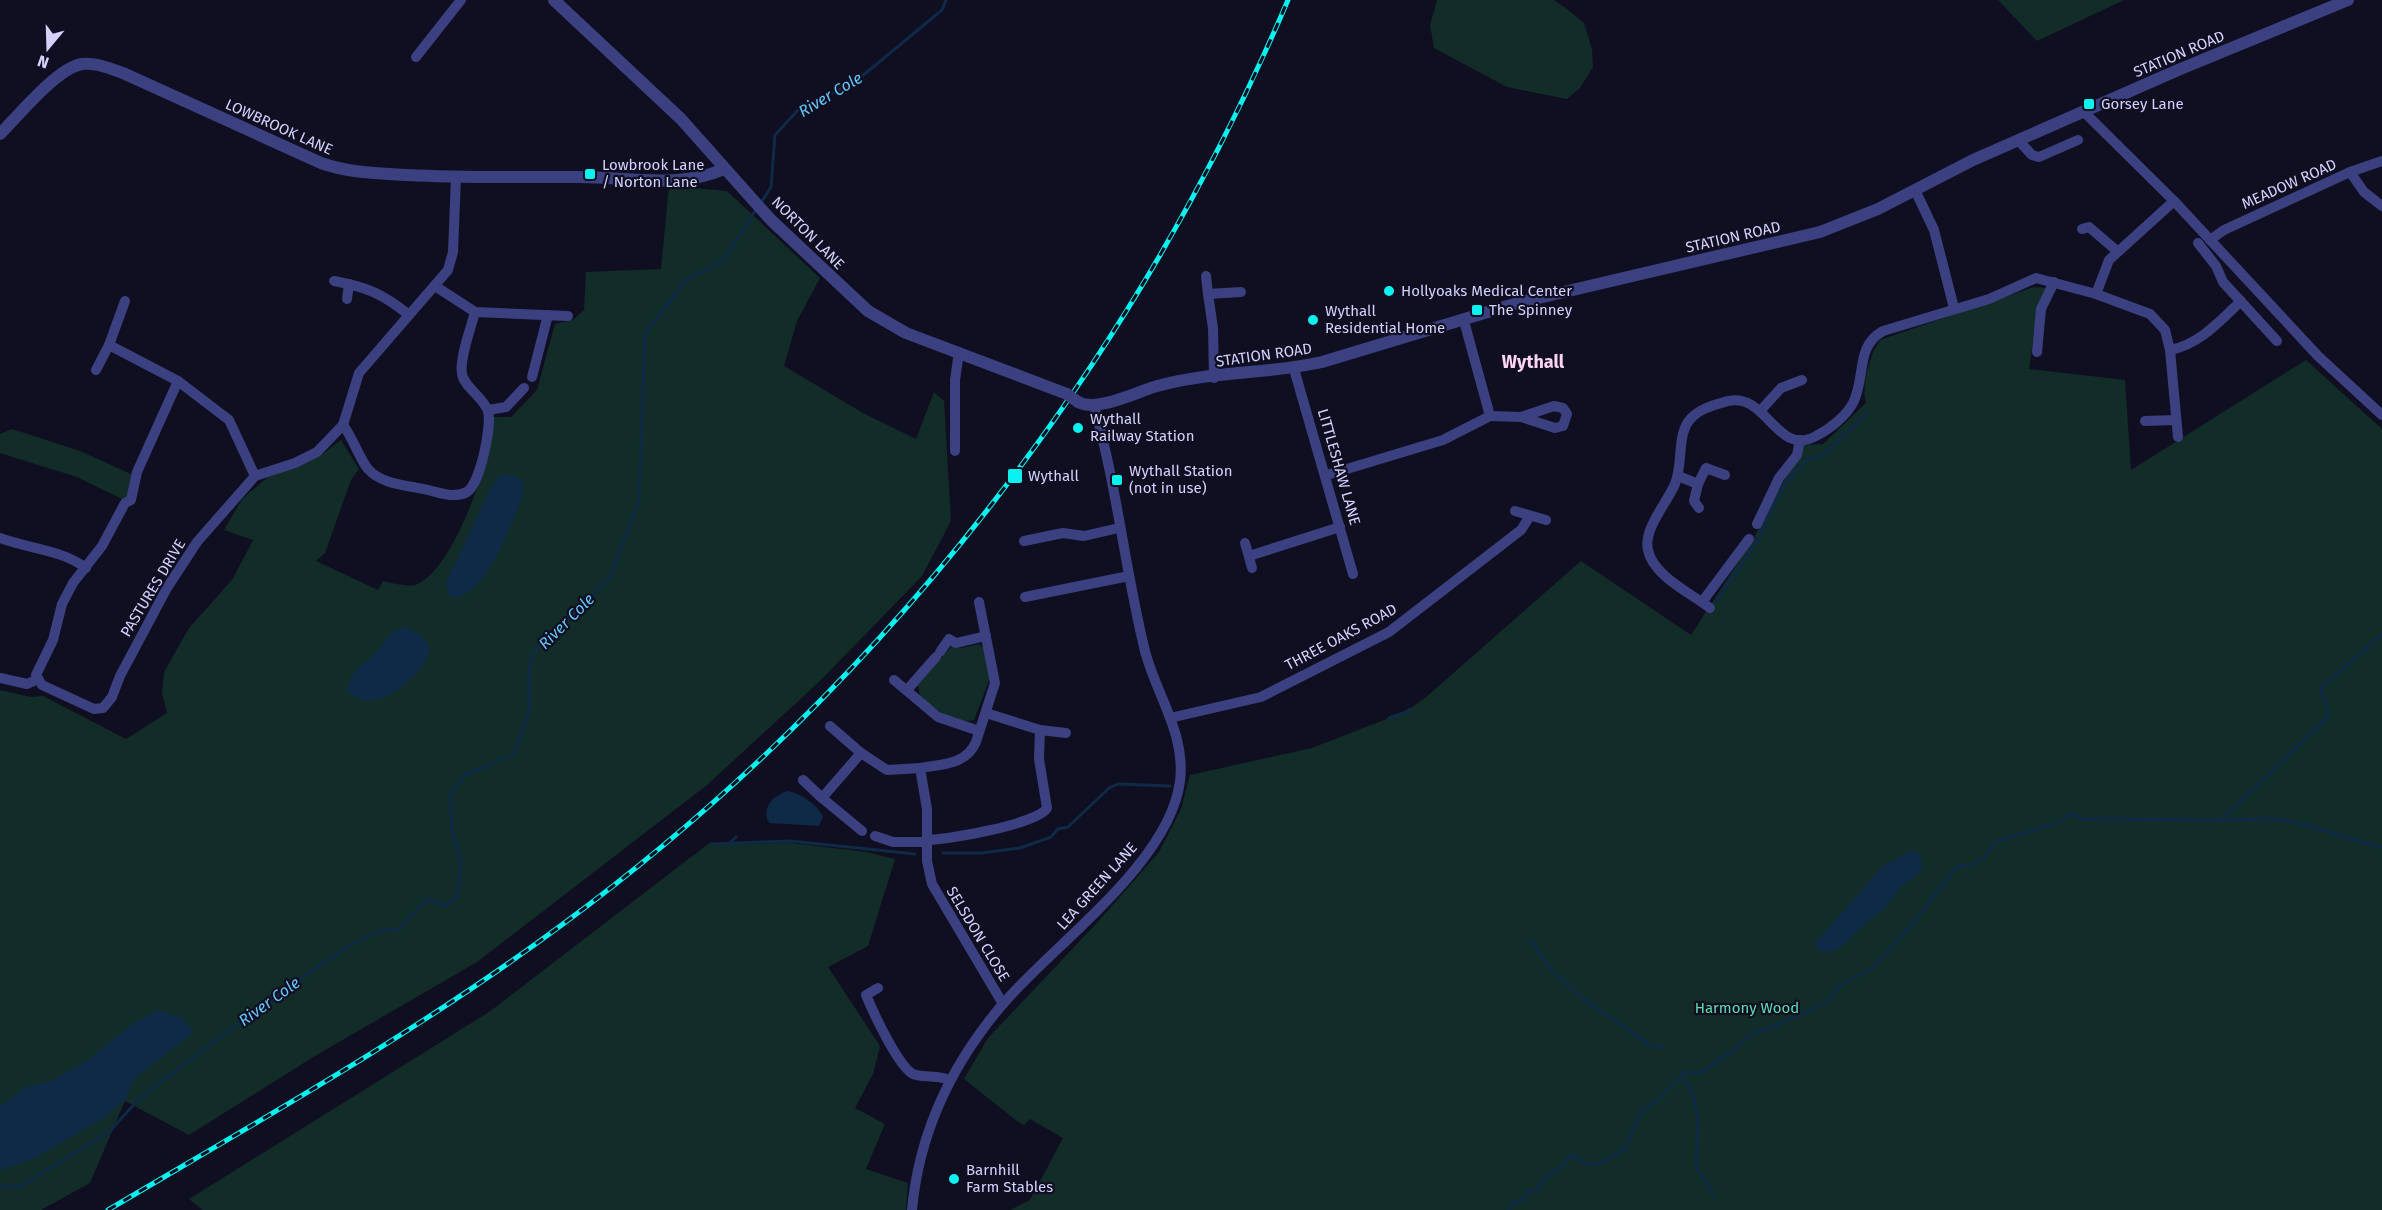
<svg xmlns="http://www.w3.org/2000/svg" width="2382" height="1210" font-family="'Fira Sans',sans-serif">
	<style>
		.green { fill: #122c28 }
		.water { fill: #0f2a46 }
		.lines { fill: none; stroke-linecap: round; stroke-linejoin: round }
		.stream { stroke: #0f2a46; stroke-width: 3 }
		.minor { stroke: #3b4080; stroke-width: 10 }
		.tertiary { stroke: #3b4080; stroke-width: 12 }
		.rail-casing { stroke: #09f2f0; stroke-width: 5 }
		.rail { stroke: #100f22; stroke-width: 3; stroke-dasharray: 9; stroke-linecap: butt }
		.tertiary-bridge { stroke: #3b4080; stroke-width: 12 }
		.poi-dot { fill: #09f2f0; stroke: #100f22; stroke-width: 2 }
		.labels { text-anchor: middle; stroke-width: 4.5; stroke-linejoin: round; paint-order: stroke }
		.street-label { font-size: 15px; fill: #d2d2fd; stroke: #100f22 }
		.poi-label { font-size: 15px; fill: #d2d2fd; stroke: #100f22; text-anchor: start }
		.park-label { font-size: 15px; fill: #60dbaf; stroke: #100f22 }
		.water-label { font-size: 16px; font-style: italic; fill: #64c5f9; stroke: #100f22 }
		.quarter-label { font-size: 18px; font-weight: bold; fill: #fdd4f3; stroke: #100f22 }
	</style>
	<rect width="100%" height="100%" fill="#100f22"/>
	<!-- green -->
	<g class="green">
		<polygon points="1437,0 1554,0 1567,9 1584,23 1592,49 1593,67 1580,88 1567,99 1507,87 1434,48 1430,25"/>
		<polygon points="1998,0 2124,0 2037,41"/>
		<path d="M669 186 727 191 820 278 797 321 784 366 863 413 916 439 934 392 944 401 951 521 922 576 820 681 707 785 477 962 315 1056 189 1135 125 1101 90 1183 41 1210H0V690L31 697 43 696 126 739 167 713 162 693 164 672 189 628 232 580 253 540 224 530 242 499 269 476 320 456 341 440 359 469 351 480 325 553 316 561 378 590 383 581C392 583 407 587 415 585 453 573 494 454 493 417H511L537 390 555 324 573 320 584 310 586 272 661 269Z"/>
		<path d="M2034 287 2046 288 2038 305 2029 369 2125 380 2131 470 2306 360 2382 429V1210H1010L1030 1200 1063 1138 1030 1119 1024 1125 1017 1121 964 1079 988 1038 1095 925 1159 852 1181 809 1190 775 1312 748 1405 712 1425 698 1581 561 1691 635 1752 541 1803 445 1823 444 1866 403C1861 386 1870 354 1880 340Z"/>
		<polygon points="12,429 80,451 133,475 129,496 122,499 77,477 0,453 0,434"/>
		<path d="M979 644 984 648 990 678 974 720C955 725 934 708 920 696L918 685 952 646 961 648Z"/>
		<polygon points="792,843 866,852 895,859 868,946 828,967 880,1046 873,1074 855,1108 885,1124 866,1169 908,1183 906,1210 203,1210 189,1199 489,1012 708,844"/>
	</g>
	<!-- water -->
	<g class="water">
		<path d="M501 475C520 473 526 480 522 498 510 527 487 593 454 598L448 593 446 583 488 493 496 479Z"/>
		<path d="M404 627C413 630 426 636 429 647 433 666 372 725 347 690 353 665 365 665 379 649 388 638 389 630 404 627Z"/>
		<path d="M787 791C800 793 817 804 823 817L819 826 770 823 767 819C764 804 774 796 787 791Z"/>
		<polygon points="1911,851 1917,851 1922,863 1921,872 1902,886 1880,913 1859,929 1844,945 1831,952 1819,951 1815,943 1883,866"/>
		<polygon points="158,1010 181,1017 194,1032 134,1079 125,1100 105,1117 35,1158 0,1170 0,1106 27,1087 54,1080 89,1059 132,1024"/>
	</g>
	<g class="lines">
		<!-- stream -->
		<g class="stream">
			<polyline points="761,203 771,187 775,135 798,110 855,82 942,10 946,0"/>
			<polyline points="1716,601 1759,539 1774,504 1788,480 1807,460 1824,454 1868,413"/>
			<polyline points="1405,712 1411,709"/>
			<polyline points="1389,718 1403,713"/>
			<polyline points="2221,820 2278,819 2303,824 2382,848"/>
			<polyline points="711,844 791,841 915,854"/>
			<polyline points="729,844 736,837"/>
			<polyline points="943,853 981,853 1020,848 1051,837 1058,829 1068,827 1109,788 1118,784 1170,786"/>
			<polyline points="1530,939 1553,972 1580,996 1651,1046 1663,1047"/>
			<polyline points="1684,1072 1701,1073 1735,1049 1752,1033 1770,1028 1828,1002 1839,986 1872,968 1914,922 1957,866 1970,865 1984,858 1995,842 2057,823 2072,813 2079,819 2221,820 2329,716 2321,688 2382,634"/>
			<polyline points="1681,1076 1690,1086 1698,1117 1696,1166 1714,1196"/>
			<polyline points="0,1186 19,1187 108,1133 141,1097 271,999 350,945 381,930 400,929 426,899 445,905 457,897 461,864 452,830 450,795 465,775 514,754 529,713 529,671 532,654 610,577 639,500 645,334 686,280 723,261 757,208"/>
			<path d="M1508 1210 1514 1202 1523 1200 1528 1191 1538 1189C1548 1169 1561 1173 1570 1156H1575L1585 1164 1597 1165 1625 1149 1641 1111 1654 1103 1683 1074"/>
		</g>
		<!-- minor -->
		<g class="minor">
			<polyline points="416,57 461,0"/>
			<polyline points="2084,112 2174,201 2318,356 2382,415"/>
			<polyline points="2019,141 2032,155 2039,157 2078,140"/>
			<polyline points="2350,172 2364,192 2382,206"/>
			<polyline points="1915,190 1934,230 1954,308"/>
			<polyline points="2082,229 2089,227 2117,251"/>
			<polyline points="2210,240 2224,230 2350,172 2382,161"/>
			<polyline points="2198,243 2216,266 2223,282 2277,341"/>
			<polyline points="1206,276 1208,294"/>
			<path d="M334 281C367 287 383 294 409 315"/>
			<polyline points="435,286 475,312 568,316"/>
			<polyline points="2096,294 2109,260 2174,201"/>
			<polyline points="347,299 349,284"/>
			<polyline points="109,345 125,301"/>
			<path d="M2170 350C2199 345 2220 321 2241 301"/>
			<polyline points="2037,352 2041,309 2054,282"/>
			<polyline points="1294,369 1353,574"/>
			<polyline points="96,370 109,345 178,381 229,420 255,476"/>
			<polyline points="532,377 548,315"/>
			<polyline points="1214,378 1213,328 1208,294 1241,292"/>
			<polyline points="178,381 137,472 131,500 125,503 102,546 73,583 62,604 53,640 36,675 42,685 94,709 103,708 112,697 120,676 167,588 197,542 255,476 295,463 317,452 343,425 359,373 448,270 453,252 456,177"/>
			<polyline points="488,410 506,407 524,388"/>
			<polyline points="1761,410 1781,388 1802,380"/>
			<polyline points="1490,416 1521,417 1555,428 1563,426 1567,414 1563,408 1554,406 1521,417"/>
			<polyline points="2145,421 2176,420"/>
			<path d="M343 425C353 438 359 458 368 469 383 486 411 485 432 491 443 494 456 498 467 492 480 484 492 426 488 411 483 397 464 387 462 374 459 359 471 328 475 312"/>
			<polyline points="955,451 955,380 959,352"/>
			<polyline points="1327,475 1443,440 1490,416 1464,321"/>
			<polyline points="1678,476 1698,484 1694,501 1699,508"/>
			<polyline points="1698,484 1706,468 1725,475"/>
			<polyline points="1515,511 1546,520"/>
			<polyline points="1757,524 1779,478 1797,455 1800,440"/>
			<path d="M0 538C29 549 60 549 86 568"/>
			<polyline points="1024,541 1063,533 1084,536 1119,528"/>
			<polyline points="1245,543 1252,568"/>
			<polyline points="1249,556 1340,527"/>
			<polyline points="1025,597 1129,576"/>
			<path d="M979 602 995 683 976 742C966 765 942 764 920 768L927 809V861L932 884 1003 1004"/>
			<polyline points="1702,602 1749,539"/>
			<path d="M1710 608C1691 593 1653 576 1648 550 1643 529 1667 503 1675 484 1683 465 1677 439 1688 422 1697 409 1714 405 1728 401 1767 392 1777 458 1816 436 1830 429 1846 416 1853 403 1866 378 1855 346 1883 331L1989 299 2036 278 2096 294 2150 314 2165 330 2170 350 2178 437"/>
			<polyline points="940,652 949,639 956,643 986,636"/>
			<polyline points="0,678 27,684 38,679"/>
			<polyline points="894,680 938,717 979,731"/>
			<polyline points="907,690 936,657"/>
			<polyline points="1170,718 1261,697 1389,632 1521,530 1530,516"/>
			<polyline points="830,726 861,753"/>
			<polyline points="1040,730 1066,733"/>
			<polyline points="803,780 822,798"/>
			<polyline points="862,831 822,798 861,753 887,770 920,768"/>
			<polyline points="875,836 893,842 926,842"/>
			<path d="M926 840C947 840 1038 824 1047 808L1039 759 1040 730 986 713"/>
			<path d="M878 988 866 995C873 1012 898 1066 913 1074 921 1078 935 1074 949 1080"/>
			<path d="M912 1210C919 1133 952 1064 1002 1005 1053 945 1170 863 1180 781 1186 734 1156 694 1145 651 1125 570 1117 486 1094 406"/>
		</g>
		<!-- tertiary -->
		<g class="tertiary">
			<polyline points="554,0 681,119 771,220 868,311 906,333 1067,394"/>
			<path d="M0 134C19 115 57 68 82 64 96 62 110 69 123 73L321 163C349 173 377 173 407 175 465 178 522 177 580 177 628 177 679 189 724 169"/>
			<path d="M1078 402C1098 413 1139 390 1161 385 1214 371 1269 374 1322 362L1521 302 1820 232 1878 209 1973 160 2178 70 2348 0"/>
		</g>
		<defs>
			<path id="rail" d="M108 1210C262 1119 419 1031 563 924 882 689 1133 364 1288 0"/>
		</defs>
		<!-- rail casing -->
		<use href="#rail" class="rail-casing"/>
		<!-- rail -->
		<use href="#rail" class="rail"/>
		<!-- tertiary-bridge -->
		<polyline class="tertiary-bridge" points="1067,394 1078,402"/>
	</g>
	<!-- markers -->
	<g class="poi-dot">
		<rect x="2083" y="98" width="12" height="12" rx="3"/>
		<rect x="584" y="168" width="12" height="12" rx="3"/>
		<circle cx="1389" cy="291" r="6"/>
		<rect x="1471" y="304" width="12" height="12" rx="3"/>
		<circle cx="1313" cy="320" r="6"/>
		<circle cx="1078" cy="428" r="6"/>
		<rect x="1007" y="468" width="16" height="16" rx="3"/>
		<rect x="1111" y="474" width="12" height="12" rx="3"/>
		<circle cx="954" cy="1179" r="6"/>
	</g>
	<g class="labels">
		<!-- street labels -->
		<g class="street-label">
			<text transform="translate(2179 54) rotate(-23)" y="5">STATION ROAD</text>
			<text transform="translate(279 127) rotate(24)" y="5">LOWBROOK LANE</text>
			<text transform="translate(2289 184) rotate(-24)" y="5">MEADOW ROAD</text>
			<text transform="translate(808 233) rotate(45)" y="5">NORTON LANE</text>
			<text transform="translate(1733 237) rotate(-13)" y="5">STATION ROAD</text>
			<text transform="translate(1264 355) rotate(-8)" y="5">STATION ROAD</text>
			<text transform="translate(1339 467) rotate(74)" y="5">LITTLESHAW LANE</text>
			<text transform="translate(153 588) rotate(-59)" y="5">PASTURES DRIVE</text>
			<text transform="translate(1341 637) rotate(-28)" y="5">THREE OAKS ROAD</text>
			<text transform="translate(1097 886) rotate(-48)" y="5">LEA GREEN LANE</text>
			<text transform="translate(978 934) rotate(59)" y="5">SELSDON CLOSE</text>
		</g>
		<!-- poi labels -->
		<g class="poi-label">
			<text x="2101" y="109">Gorsey Lane</text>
			<text x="602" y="170">Lowbrook Lane<tspan x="602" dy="17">/ Norton Lane</tspan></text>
			<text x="1401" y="296">Hollyoaks Medical Center</text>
			<text x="1489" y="315">The Spinney</text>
			<text x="1325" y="316">Wythall<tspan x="1325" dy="17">Residential Home</tspan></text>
			<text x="1090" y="424">Wythall<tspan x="1090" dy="17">Railway Station</tspan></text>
			<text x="1129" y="476">Wythall Station<tspan x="1129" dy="17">(not in use)</tspan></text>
			<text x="1028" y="481">Wythall</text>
			<text x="966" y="1175">Barnhill<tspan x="966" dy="17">Farm Stables</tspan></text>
		</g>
		<!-- park labels -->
		<g class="park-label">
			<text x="1747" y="1013">Harmony Wood</text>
		</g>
		<!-- water labels -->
		<g class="water-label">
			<text transform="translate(830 94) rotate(-31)" y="6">River Cole</text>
			<text transform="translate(566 621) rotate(-45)" y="6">River Cole</text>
			<text transform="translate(269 1001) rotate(-36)" y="6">River Cole</text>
		</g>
		<!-- quarter labels -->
		<g class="quarter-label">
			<text x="1533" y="368">Wythall</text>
		</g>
	</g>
	<!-- north arrow -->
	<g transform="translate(48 48) rotate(199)" stroke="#100f22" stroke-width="4.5" paint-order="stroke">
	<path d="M0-4.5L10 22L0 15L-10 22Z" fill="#d2d2fd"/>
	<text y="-9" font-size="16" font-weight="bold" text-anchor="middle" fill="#d2d2fd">N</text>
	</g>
</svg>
